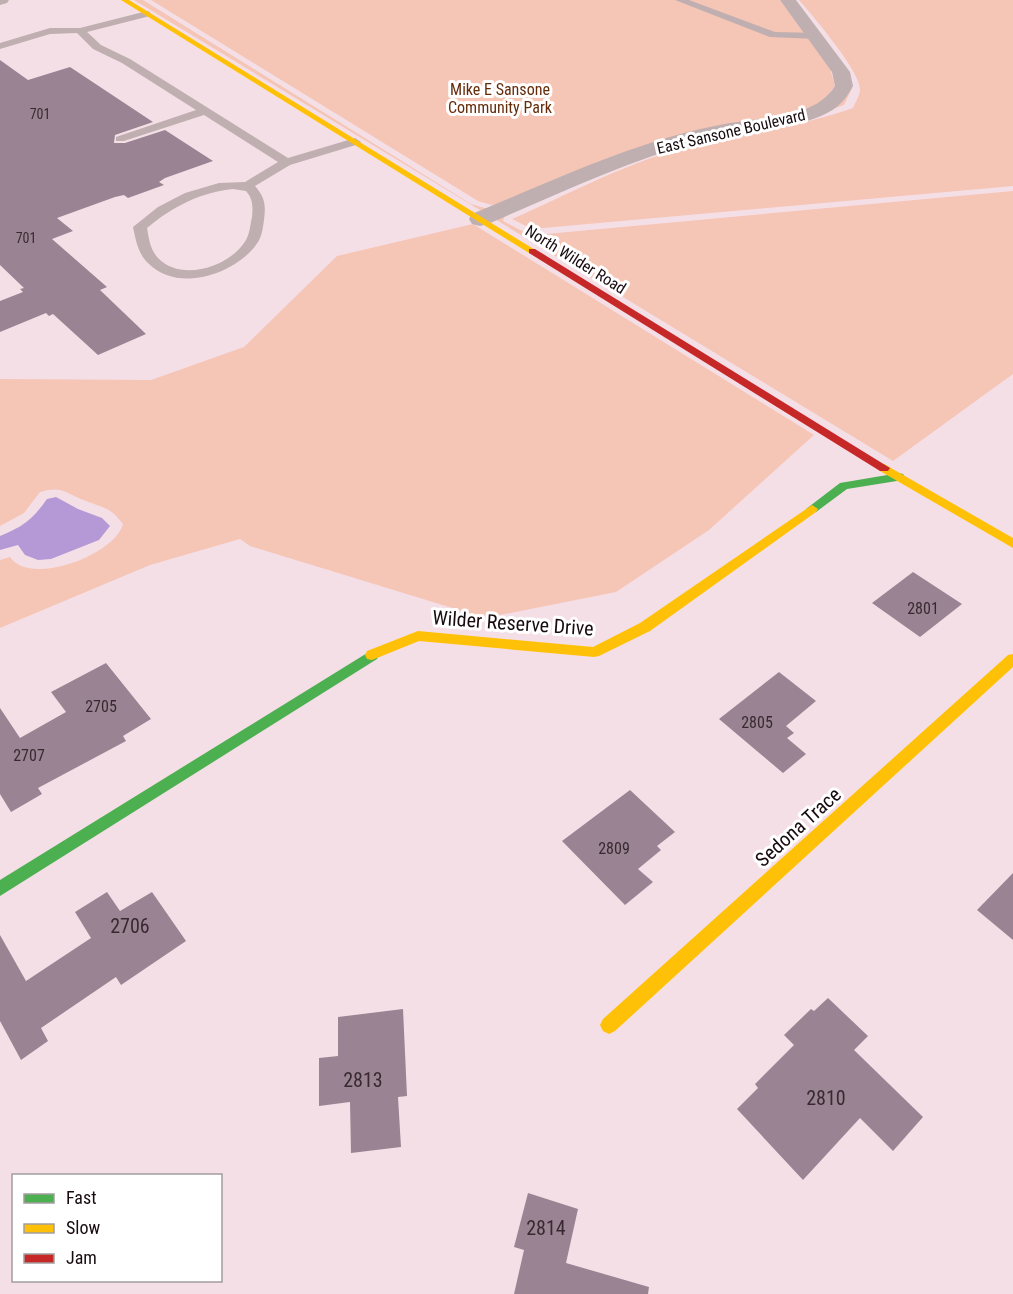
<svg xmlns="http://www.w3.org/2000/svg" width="1013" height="1294" font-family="'Roboto Condensed',sans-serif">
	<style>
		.green { fill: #f5c5b6 }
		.water { fill: #b599d6 }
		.building { fill: #9a8493 }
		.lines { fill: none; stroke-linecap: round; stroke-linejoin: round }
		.lane { fill: #bfafb0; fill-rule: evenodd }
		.street { fill: #bfafb0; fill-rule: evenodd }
		.fast { fill: #4caf50; fill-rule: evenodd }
		.slow { fill: #ffc107; fill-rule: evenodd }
		.jam { fill: #c62828; fill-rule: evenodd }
		.labels { text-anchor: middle; stroke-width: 6; stroke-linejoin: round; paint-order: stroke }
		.far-number-label { font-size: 14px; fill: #382931 }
		.far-park-label { font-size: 16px; fill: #652c0a; stroke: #fff }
		.far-street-label { font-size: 16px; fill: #170b10; stroke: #fff }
		.number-label { font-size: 16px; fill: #382931 }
		.street-label { font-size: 20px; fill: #170b10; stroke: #fff }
		.near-number-label { font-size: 20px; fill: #382931 }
	</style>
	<rect width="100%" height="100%" fill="#f5dfe7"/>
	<!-- green -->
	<g class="green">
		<path d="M134 0H143L471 204 488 209 510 207C589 174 663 141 747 126 767 122 844 116 844 88 843 58 800 26 787 0H792L813 26 849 79 852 88 844 105C789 125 731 130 675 145 616 161 560 191 505 215L503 221 526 233 535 235 1013 191V374L893 461Z"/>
		<polygon points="151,0 780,0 830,68 835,86 821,104 801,112 744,122 503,203 492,205 478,201"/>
		<path d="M799 0H1013V186L532 229 512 219C567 195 622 165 680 149 737 133 797 128 853 108 855 103 860 95 860 90 862 73 812 15 799 0Z"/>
		<path d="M473 224 814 435 709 530 616 592 485 618 250 546 240 539 150 565 0 628V560L10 557C30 587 115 555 123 524 110 507 104 508 86 501 66 494 63 485 40 492L24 513 0 526V379L151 380 244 347 337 256Z"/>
	</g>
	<!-- water -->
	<path class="water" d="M56 497 78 509 102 518 110 526 99 540 51 559 38 560 25 555 18 545 0 550V536C24 526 32 520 47 499Z"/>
	<!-- building -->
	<g class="building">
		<polygon points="0,60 28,80 70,67 153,122 115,135 114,143 125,143 165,130 213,161 165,178 159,182 164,185 128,198 124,195 115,197 57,218 73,231 52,239 107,287 100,290 146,334 98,355 53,314 49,316 46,313 0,332 0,301 23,292 20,289 24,288 0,265"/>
		<polygon points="913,572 962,604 920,637 872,603"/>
		<polygon points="106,663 151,719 123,736 126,741 38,788 42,794 11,812 0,794 0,708 20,738 66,712 51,692"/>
		<polygon points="779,672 816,701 786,726 794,733 787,738 806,754 783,773 719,719"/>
		<polygon points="630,790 675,832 657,846 661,850 638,869 653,882 625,905 562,841"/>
		<polygon points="1013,873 1013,940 977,910"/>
		<polygon points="107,892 120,911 152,892 186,941 121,985 116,977 41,1028 48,1041 21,1060 0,1021 0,935 26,981 91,938 75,912"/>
		<polygon points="828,998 868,1036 854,1050 923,1117 893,1151 860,1118 803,1180 737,1109 758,1088 755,1084 794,1045 784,1035 811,1009 814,1011"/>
		<polygon points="403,1009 407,1096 398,1097 401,1147 351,1153 350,1102 319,1106 319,1058 338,1056 338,1017"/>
		<polygon points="528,1193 578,1209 566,1263 649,1287 648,1294 514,1294 524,1250 514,1247"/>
	</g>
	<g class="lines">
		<!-- lane -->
		<g class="lane">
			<polygon points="675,0 689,0 775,32 816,33 821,36 816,39 770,37"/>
			<path d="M147 11 150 12V16L87 32 101 45 130 59 288 158 355 138 361 142 359 144 290 165 255 186C265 197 266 206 264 220 263 227 262 236 258 242 238 273 179 294 149 264 138 254 136 241 133 227L158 207 185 193 219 183 245 182 278 162 204 115 124 141H116V137L196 110 122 63 93 49 77 33 50 34 0 49V43L50 28H80ZM233 189 246 191C253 199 253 207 252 217 250 225 250 233 246 240 231 266 182 283 158 258 150 249 149 239 147 228 172 207 201 192 233 189Z"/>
		</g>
		<!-- street -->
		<g class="street">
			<polygon points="0,0 9,0 7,3 0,5"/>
			<path d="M780 0H796L850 72 853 86C845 101 837 109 821 116 783 132 740 131 700 141 627 161 558 194 488 224L480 226 472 224 469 219 472 214C560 178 649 134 744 121 775 117 817 115 835 86L832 72Z"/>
		</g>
		<!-- fast -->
		<g class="fast">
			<polygon points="899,473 903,474 905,477 903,480 847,489 816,512 812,513 806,509 840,483"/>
			<polygon points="372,650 377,651 379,655 377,659 0,896 0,880"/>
		</g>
		<!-- slow -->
		<g class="slow">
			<polygon points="121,0 129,0 537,251 529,253"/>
			<polygon points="884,464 1013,538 1013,548 880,471 878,468"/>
			<polygon points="812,505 818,509 816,512 650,631 599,656 594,657 419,641 372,660 367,659 365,655 367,651 418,631 593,647 640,623"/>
			<polygon points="1013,654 1013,667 615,1031 609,1034 603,1031 600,1025 603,1019 1008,655"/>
		</g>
		<!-- jam -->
		<polygon class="jam" points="529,249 535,249 890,468 888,471 880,471 529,253"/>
	</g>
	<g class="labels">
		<!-- far-number labels -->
		<g class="far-number-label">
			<text x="40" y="119">701</text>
			<text x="26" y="243">701</text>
		</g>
		<!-- far-park labels -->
		<g class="far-park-label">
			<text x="500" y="95">Mike E Sansone<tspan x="500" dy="18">Community Park</tspan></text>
		</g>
		<!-- far-street labels -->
		<g class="far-street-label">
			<text transform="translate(731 131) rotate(-13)" y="6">East Sansone Boulevard</text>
			<text transform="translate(576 259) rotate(32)" y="6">North Wilder Road</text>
		</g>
		<!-- number labels -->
		<g class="number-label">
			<text x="923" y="614">2801</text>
			<text x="101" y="712">2705</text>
			<text x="757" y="728">2805</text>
			<text x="29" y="761">2707</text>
			<text x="614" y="854">2809</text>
		</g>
		<!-- street labels -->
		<g class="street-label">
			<text transform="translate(513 623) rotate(4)" y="7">Wilder Reserve Drive</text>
			<text transform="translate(798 827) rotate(-42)" y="7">Sedona Trace</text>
		</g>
		<!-- near-number labels -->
		<g class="near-number-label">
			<text x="130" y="933">2706</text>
			<text x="363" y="1087">2813</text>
			<text x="826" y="1105">2810</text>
			<text x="546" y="1235">2814</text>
		</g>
	</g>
	<!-- legend -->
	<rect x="12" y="1174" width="210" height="108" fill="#ffffff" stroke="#a29d9f" stroke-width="1.5"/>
	<rect x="24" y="1194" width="30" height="9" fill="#4caf50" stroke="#a29d9f" stroke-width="1.5"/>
	<text x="66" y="1204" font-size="18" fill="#170b10">Fast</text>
	<rect x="24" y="1224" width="30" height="9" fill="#ffc107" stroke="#a29d9f" stroke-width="1.5"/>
	<text x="66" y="1234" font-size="18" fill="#170b10">Slow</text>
	<rect x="24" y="1254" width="30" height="9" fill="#c62828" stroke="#a29d9f" stroke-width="1.5"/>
	<text x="66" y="1264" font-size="18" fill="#170b10">Jam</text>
</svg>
